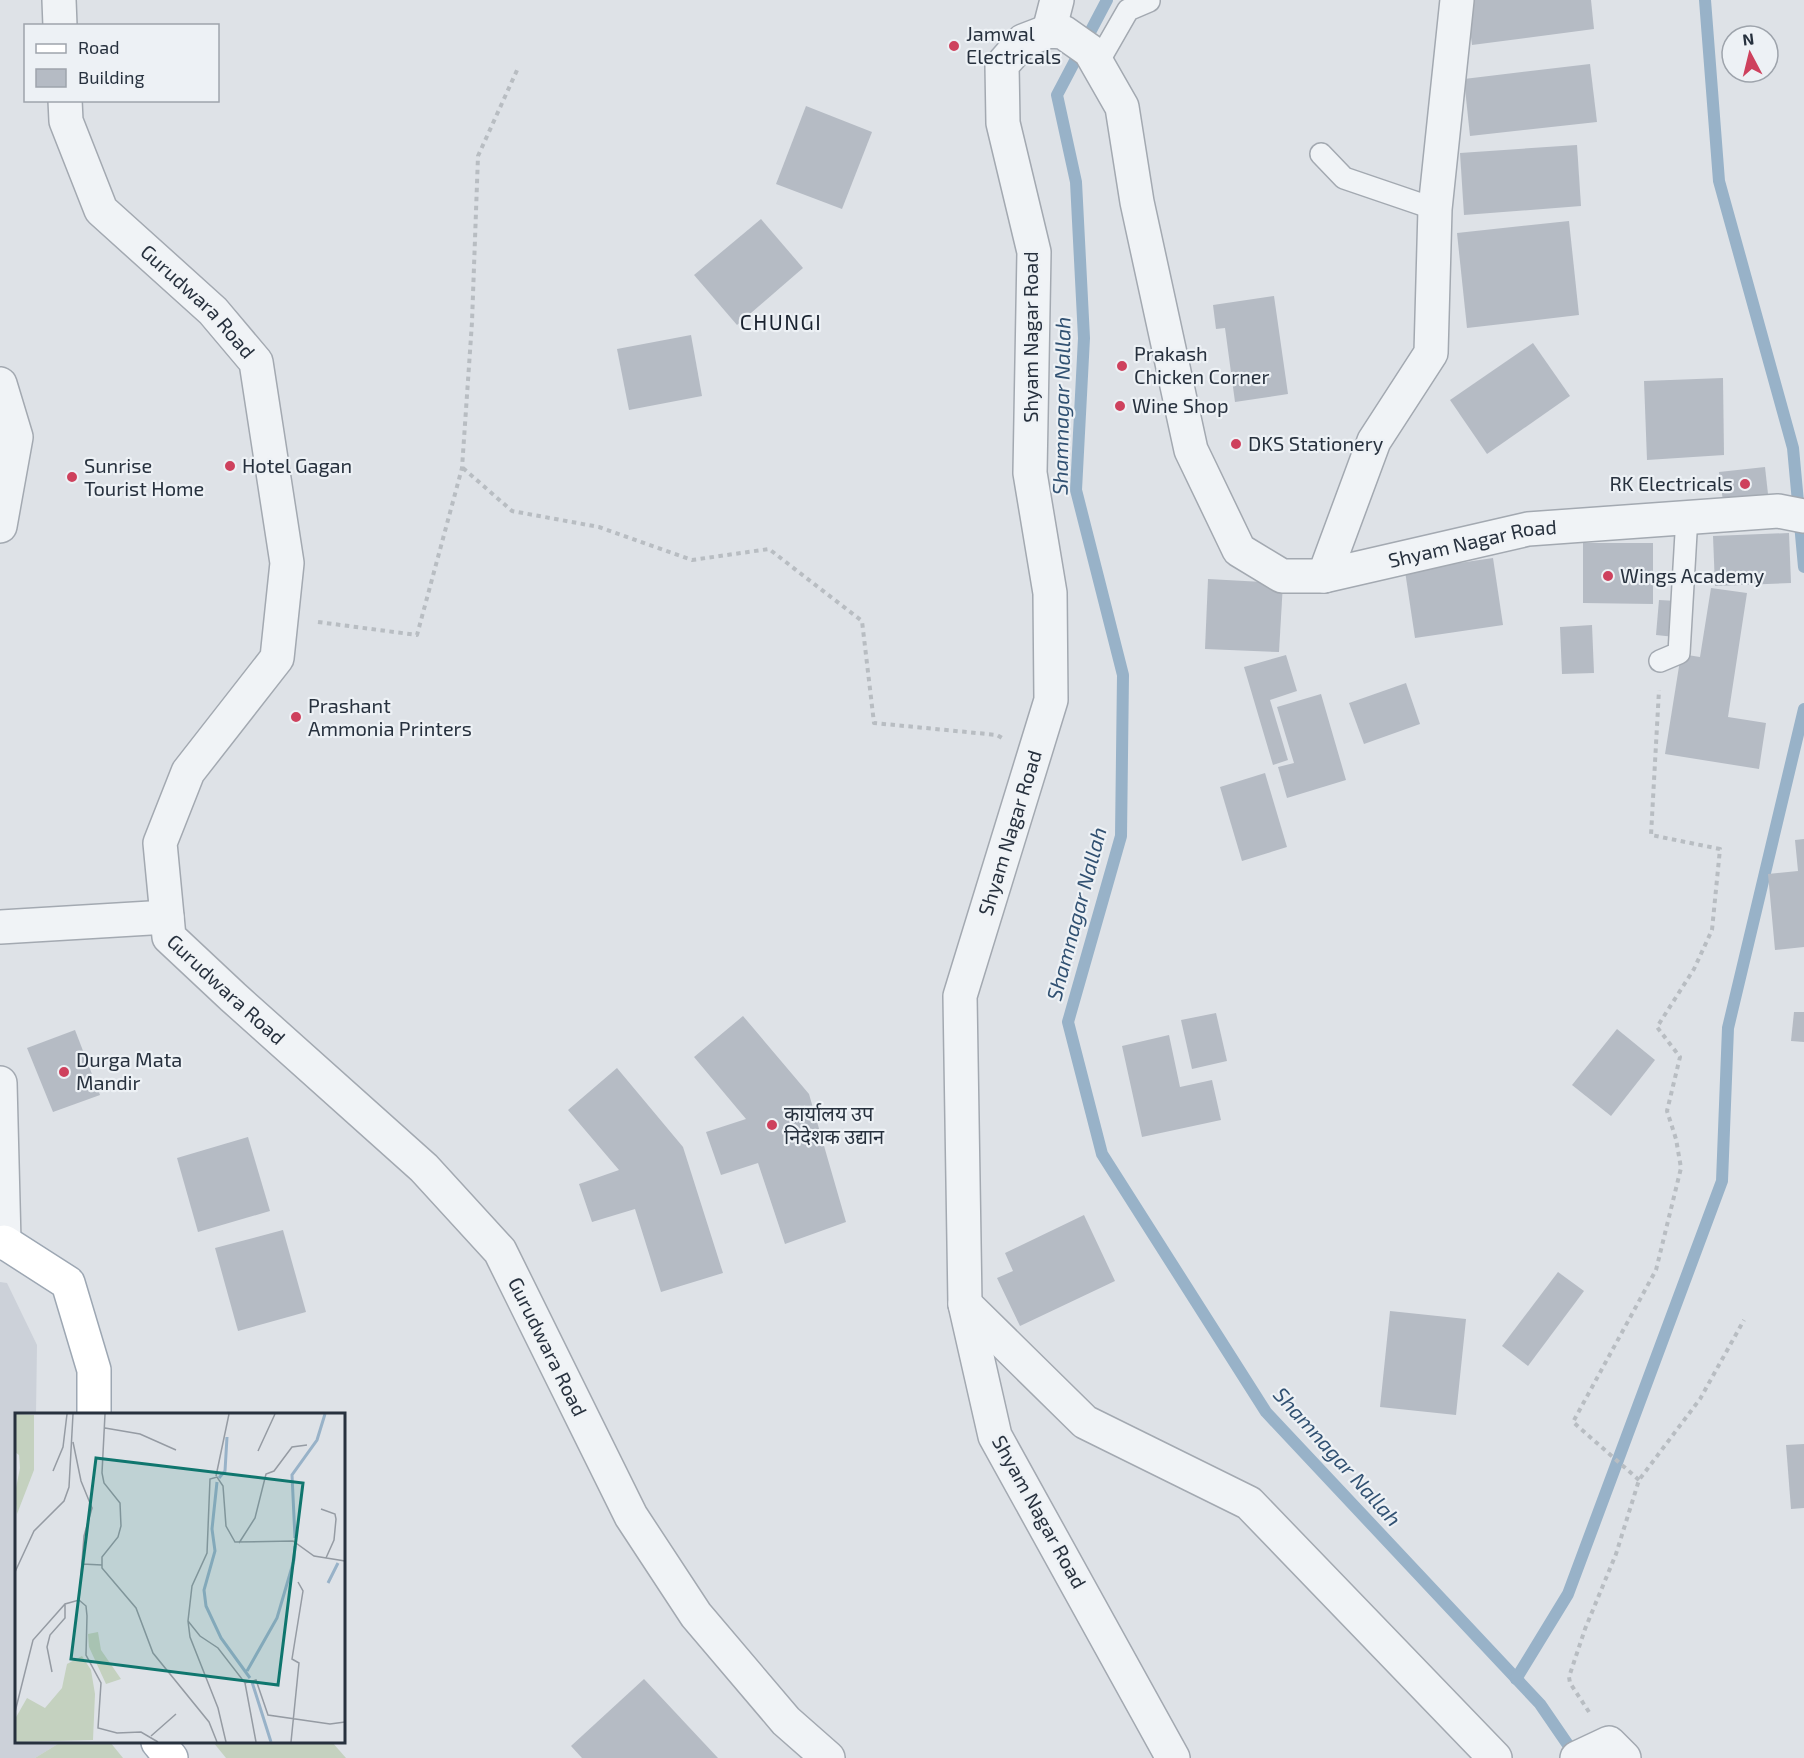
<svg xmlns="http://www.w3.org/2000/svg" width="1804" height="1758" font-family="'Exo 2','Noto Sans Devanagari',sans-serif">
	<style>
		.built { fill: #ccd1d9 }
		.green { fill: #c4d1bf }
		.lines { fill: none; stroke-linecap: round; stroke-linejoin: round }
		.stream { stroke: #98b2c8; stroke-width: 12 }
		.building { fill: #b5bbc4 }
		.service-casing { stroke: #a3a9b1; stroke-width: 24 }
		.minor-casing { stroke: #a3a9b1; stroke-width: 36 }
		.tertiary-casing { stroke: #a3a9b1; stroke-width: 36 }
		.primary-casing { stroke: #9da7b3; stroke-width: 36 }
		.path { stroke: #b8bdc2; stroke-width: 4; stroke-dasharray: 4.5 4.5; stroke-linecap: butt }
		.service { stroke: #f0f3f6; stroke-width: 21 }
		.minor { stroke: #f0f3f6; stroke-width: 33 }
		.tertiary { stroke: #f0f3f6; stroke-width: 33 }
		.primary { stroke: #fff; stroke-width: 33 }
		.poi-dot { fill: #ce415d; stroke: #edf1f5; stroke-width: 2 }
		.labels { text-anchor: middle; stroke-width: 4.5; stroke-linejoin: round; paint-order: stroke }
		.poi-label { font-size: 20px; fill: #27313e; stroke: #edf1f5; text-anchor: start }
		.street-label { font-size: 20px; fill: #27313e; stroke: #edf1f5 }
		.neighbourhood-label { font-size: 21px; letter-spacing: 1.5px; fill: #19222f; stroke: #edf1f5 }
		.water-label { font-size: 21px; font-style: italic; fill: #315172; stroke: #edf1f5 }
		.inset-river { fill: none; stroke: #98b2c8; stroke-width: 3 }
		.inset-road { fill: none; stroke: #959ba3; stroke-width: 1.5 }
		.view { fill: #0f766e; fill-opacity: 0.15; stroke: #0f766e; stroke-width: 3 }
		.inset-edge { fill: none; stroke: #27313e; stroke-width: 3 }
	</style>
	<rect width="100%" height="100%" fill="#dee2e7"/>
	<!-- built -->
	<polygon class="built" points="0,1282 7,1283 37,1345 36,1414 16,1414 16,1742 61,1742 35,1758 0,1758"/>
	<!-- green -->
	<g class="green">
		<polygon points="61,1742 110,1742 123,1758 35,1758"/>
		<polygon points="213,1742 332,1742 346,1758 226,1758"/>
	</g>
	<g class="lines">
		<!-- stream -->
		<g class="stream">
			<polyline points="1107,0 1057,95 1076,182 1084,338 1076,490 1123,675 1121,836 1068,1022 1102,1154 1266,1412 1540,1704 1577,1758"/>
			<polyline points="1705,0 1719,181 1793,448 1804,567"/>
			<polyline points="1516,1679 1568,1594 1722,1181 1728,1028 1804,709"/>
		</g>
	</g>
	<!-- building -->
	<g class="building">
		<polygon points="1466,0 1591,0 1594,29 1472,45"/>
		<polygon points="1590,64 1597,122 1470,136 1464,79"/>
		<polygon points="806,106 872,132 842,209 776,184"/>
		<polygon points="1577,145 1581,206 1464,215 1460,153"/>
		<polygon points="761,219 803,268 737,325 694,275"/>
		<polygon points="1569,221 1579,315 1467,328 1457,233"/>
		<polygon points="1274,296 1288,394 1235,402 1225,328 1216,329 1213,305"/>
		<polygon points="691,335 702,396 629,410 617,349"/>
		<polygon points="1533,343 1570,396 1487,454 1450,400"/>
		<polygon points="1723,378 1724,455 1647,460 1644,381"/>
		<polygon points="1765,467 1769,503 1724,508 1719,472"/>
		<polygon points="1789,533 1791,583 1715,586 1713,536"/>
		<polygon points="1583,543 1653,543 1653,604 1583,603"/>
		<polygon points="1493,558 1503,625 1415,638 1405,571"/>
		<polygon points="1208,579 1283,583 1279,652 1205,649"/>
		<polygon points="1711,588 1747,593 1728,717 1766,723 1759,769 1665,754 1681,654 1700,657"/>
		<polygon points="1659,600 1677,601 1675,637 1656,635"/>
		<polygon points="1592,625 1594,673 1562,674 1560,627"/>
		<polygon points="1286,655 1297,691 1270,700 1288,760 1273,765 1244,667"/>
		<polygon points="1406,683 1420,724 1364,744 1349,703"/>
		<polygon points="1321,694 1346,780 1287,798 1278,767 1294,763 1277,707"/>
		<polygon points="1265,773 1287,847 1242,861 1220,787"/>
		<polygon points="1804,839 1804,947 1775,950 1768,874 1798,871 1795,840"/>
		<polygon points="1794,1012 1804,1012 1804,1042 1791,1041"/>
		<polygon points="1216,1013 1227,1061 1192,1069 1181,1020"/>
		<polygon points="743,1016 809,1094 846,1222 785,1244 758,1163 721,1175 706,1132 746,1119 694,1057"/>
		<polygon points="1617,1029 1655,1060 1611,1116 1572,1085"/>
		<polygon points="75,1030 100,1095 53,1112 27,1048"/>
		<polygon points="1169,1035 1180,1087 1212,1080 1221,1120 1142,1137 1122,1046"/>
		<polygon points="617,1068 683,1147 723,1273 661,1292 635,1209 592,1222 579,1184 619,1170 568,1110"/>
		<polygon points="248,1137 270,1211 198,1232 177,1158"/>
		<polygon points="1084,1215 1115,1281 1020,1326 997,1278 1013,1271 1005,1253"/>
		<polygon points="283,1230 306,1312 238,1331 215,1248"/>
		<polygon points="1558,1272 1584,1291 1528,1366 1502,1346"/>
		<polygon points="1390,1311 1466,1319 1456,1415 1380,1407"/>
		<polygon points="1804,1444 1804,1508 1791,1509 1786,1445"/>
		<polygon points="644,1679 718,1758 582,1758 571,1746"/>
	</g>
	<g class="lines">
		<defs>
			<g id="service">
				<polyline points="1097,64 1128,10 1149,1"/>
				<polyline points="1321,154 1344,178 1435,209"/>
				<polyline points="1660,661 1679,653 1687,516"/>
			</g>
			<g id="minor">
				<polyline points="59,0 60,26"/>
				<polyline points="1049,31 1057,0"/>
				<path id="s1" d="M65 100 66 121 101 210 213 311 256 362 287 563 277 658 188 772 160 843 169 937 233 997 424 1168 500 1251 631 1516 696 1615 786 1721 828 1758"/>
				<polyline points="0,384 16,437 0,526"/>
				<polyline points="1324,576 1374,441 1431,353 1435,209 1457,0"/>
				<polyline points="0,927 167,917"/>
				<polyline points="0,1083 4,1242"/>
				<polyline points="965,1304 1085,1422 1249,1503 1495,1758"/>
				<polyline points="1577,1758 1609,1743 1624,1758"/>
			</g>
			<g id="tertiary">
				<path id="s2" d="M1173 1758 995 1436 965 1304 960 996 1051 700 1050 593 1030 473 1034 252 1003 123 1002 65 1023 41 1049 31 1063 32 1090 51 1122 107 1137 202 1191 450 1239 550 1282 576H1324L1528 529 1778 511 1804 516"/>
			</g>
			<g id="primary">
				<polyline points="0,1243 4,1242 68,1283 94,1370 94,1414"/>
				<polyline points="158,1742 171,1758"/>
			</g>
		</defs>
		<!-- service casing -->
		<use href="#service" class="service-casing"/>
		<!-- minor casing -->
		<use href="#minor" class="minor-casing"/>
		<!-- tertiary casing -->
		<use href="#tertiary" class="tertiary-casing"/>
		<!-- primary casing -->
		<use href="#primary" class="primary-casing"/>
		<!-- path -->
		<g class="path">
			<polyline points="463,468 512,511 599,527 692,560 769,549 862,621 874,723 997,735 1002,738"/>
			<polyline points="318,622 417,635 462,468 472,322 478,156 518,68"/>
			<polyline points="1639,1480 1573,1422 1656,1270 1681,1168 1676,1139 1667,1111 1680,1057 1657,1027 1694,969 1712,930 1720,849 1651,835 1659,690"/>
			<polyline points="1589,1712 1570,1683 1569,1677 1585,1629 1616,1554 1639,1480 1700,1399 1744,1320"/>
		</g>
		<!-- service -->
		<use href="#service" class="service"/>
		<!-- minor -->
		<use href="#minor" class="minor"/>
		<!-- tertiary -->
		<use href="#tertiary" class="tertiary"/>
		<!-- primary -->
		<use href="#primary" class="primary"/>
	</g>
	<!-- markers -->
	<g class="poi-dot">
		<circle cx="954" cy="46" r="6"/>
		<circle cx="1122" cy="366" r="6"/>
		<circle cx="1120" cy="406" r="6"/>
		<circle cx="1236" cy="444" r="6"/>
		<circle cx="230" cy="466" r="6"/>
		<circle cx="72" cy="477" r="6"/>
		<circle cx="1745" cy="484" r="6"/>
		<circle cx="1608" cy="576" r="6"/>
		<circle cx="296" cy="717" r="6"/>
		<circle cx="64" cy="1072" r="6"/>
		<circle cx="772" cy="1125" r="6"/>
	</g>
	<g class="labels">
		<!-- poi labels -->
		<g class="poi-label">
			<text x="966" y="41">Jamwal<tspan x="966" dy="23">Electricals</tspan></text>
			<text x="1134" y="361">Prakash<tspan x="1134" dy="23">Chicken Corner</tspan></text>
			<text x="1132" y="413">Wine Shop</text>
			<text x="1248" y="451">DKS Stationery</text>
			<text x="84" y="473">Sunrise<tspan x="84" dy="23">Tourist Home</tspan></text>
			<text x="242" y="473">Hotel Gagan</text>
			<text x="1733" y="491" text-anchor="end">RK Electricals</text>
			<text x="1620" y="583">Wings Academy</text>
			<text x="308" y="713">Prashant<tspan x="308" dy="23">Ammonia Printers</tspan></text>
			<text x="76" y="1067">Durga Mata<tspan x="76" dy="23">Mandir</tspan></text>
			<text x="784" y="1121">कार्यालय उप<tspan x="784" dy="23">निदेशक उद्यान</tspan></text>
		</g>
		<!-- street labels -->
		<g class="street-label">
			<text dy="7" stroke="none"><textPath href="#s1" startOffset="250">Gurudwara Road</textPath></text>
			<text transform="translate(1031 337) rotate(-90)" y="7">Shyam Nagar Road</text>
			<text dy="7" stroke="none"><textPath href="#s2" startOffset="2638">Shyam Nagar Road</textPath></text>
			<text dy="7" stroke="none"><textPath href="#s2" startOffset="982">Shyam Nagar Road</textPath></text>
			<text dy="7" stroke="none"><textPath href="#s1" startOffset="1026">Gurudwara Road</textPath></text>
			<text dy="7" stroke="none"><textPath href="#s1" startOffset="1512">Gurudwara Road</textPath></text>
			<text transform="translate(1039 1512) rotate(61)" y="7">Shyam Nagar Road</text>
		</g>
		<!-- neighbourhood labels -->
		<g class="neighbourhood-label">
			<text x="781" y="330">CHUNGI</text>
		</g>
		<!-- water labels -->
		<g class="water-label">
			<text transform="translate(1062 406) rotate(-89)" y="7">Shamnagar Nallah</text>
			<text transform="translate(1077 914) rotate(-75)" y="7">Shamnagar Nallah</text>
			<text transform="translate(1337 1457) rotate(48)" y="7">Shamnagar Nallah</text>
		</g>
	</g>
	<!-- overview -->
	<g transform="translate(15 1413)">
		<rect width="330" height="330" fill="#dee2e7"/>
		<path d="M0 1 19 2V57L2 101 0 80 5 55 4 42 0 39ZM83 219 86 237 106 266 91 271 74 234 73 221ZM67 243 76 257 80 281 78 327 0 329V306L12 285 30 295 47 275 52 251Z" fill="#c4d1bf"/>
		<path class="inset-river" d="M204 65 210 58 212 24M202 69 197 116 200 138 189 177 191 193 206 225 235 265M280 125 277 62 302 27 310 1M313 170 323 150M232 258 262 205 279 147 280 133M237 269 256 329"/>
		<path class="inset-road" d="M90 1 87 60 89 70 105 90 106 113 103 124 87 144V155L121 195 138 240 194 309 202 329M90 15 125 21 161 37M58 29 66 68 77 95 69 123 64 187M243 38 260 1M38 58 48 34 52 1M201 63 214 1M306 96 320 101 321 106 319 127 311 145M224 130 240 105 251 61 259 58 277 34 292 32M67 151 87 152M0 159 19 118 49 88 54 74 58 1M173 208 185 223 203 235 230 270 241 267 253 302 315 311 330 309M37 259 32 234 35 222 50 205V191M230 270 241 329M0 299 18 227 50 191 64 187 71 193 72 203 71 242 86 270 83 315 102 320 126 319 143 329M136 323 161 301M211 329 203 295 175 224 173 208 177 173 192 140 195 66 202 64 208 73 211 113 220 129 278 128 299 143 330 148M276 329 284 250 277 246 288 178 283 169"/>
		<path class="view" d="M81 45 288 70 263 272 56 246Z"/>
		<rect width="330" height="330" class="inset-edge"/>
	</g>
	<!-- legend -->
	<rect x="24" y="24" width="195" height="78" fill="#edf1f5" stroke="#9ea4ac" stroke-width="1.5"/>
	<rect x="36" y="44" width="30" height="9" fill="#ffffff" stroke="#9ea4ac" stroke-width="1.5"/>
	<text x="78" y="54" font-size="18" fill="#27313e">Road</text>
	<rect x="36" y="69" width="30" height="18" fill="#b5bbc4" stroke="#9ea4ac" stroke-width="1.5"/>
	<text x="78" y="84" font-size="18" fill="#27313e">Building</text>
	<!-- north arrow -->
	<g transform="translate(1750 54) rotate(353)"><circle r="28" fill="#edf1f5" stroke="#9ea4ac" stroke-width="1.5"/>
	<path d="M0-4.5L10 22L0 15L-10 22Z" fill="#ce415d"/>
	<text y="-9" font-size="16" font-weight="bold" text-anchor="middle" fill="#27313e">N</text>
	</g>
</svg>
